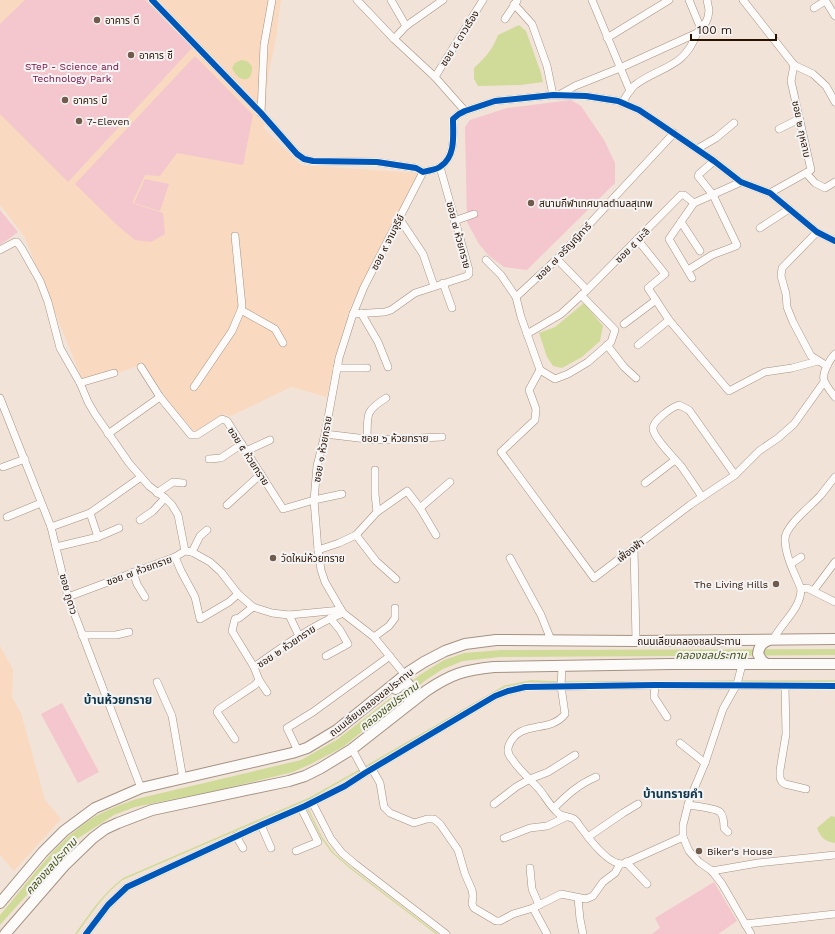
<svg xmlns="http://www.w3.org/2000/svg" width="835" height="934" font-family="'Work Sans','Noto Sans Thai',sans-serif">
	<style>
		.built { fill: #f9dac1 }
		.green { fill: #f4c6cd }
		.water { fill: #d1db99 }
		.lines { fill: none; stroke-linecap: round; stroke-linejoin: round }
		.stream { stroke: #d1db99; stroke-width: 1.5 }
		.minor-casing { stroke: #a49282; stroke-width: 8 }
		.primary-casing { stroke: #a49282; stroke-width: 12 }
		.minor { stroke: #fdfbf9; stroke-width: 7 }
		.primary { stroke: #fdfbf9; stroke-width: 10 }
		.cycleway-casing { stroke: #f4f4f4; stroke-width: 8 }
		.cycleway { stroke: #0057b8; stroke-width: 6 }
		.poi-dot { fill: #705b4c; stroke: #f4f4f4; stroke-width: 1.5 }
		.labels { text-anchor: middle; stroke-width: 4; stroke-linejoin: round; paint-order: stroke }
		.poi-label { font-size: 10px; fill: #2a1200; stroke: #f4f4f4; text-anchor: start }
		.street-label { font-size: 10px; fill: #2a1200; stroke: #f4f4f4 }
		.park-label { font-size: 10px; fill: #780a3f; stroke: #f4f4f4 }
		.water-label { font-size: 11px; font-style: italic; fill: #475313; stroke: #f4f4f4 }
		.quarter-label { font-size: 12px; font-weight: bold; fill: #0d354c; stroke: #f4f4f4 }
	</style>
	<rect width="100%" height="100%" fill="#f2e3d8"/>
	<!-- built -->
	<g class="built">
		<polygon points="0,0 281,0 276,38 268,77 264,128 301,165 418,173 351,306 335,357 327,397 291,387 231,416 222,414 195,432 168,401 144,364 84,384 24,236 0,205"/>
		<polygon points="0,646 13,670 12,697 21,713 45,800 61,819 14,871 0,855"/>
	</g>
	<!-- green -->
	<g class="green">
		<polygon points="25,0 145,0 192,48 68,182 0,114 0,24"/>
		<polygon points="195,56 253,115 243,165 177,153 160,176 145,175 132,203 163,213 165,234 151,242 135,240 118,226 75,184"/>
		<polygon points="571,100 581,106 604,140 615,163 615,183 527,270 504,267 488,255 479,244 467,222 465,127 470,120 507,108"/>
		<polygon points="145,179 169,184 160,211 134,203"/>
		<polygon points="0,210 18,232 0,245"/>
		<polygon points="62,703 99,772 78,783 41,714"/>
		<polygon points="714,882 737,921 718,934 652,934 660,928 655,918"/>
	</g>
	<!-- water -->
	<g class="water">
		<path d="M519 25 526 31 541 73 543 82 521 85 478 86 474 79V68C485 58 493 49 498 35Z"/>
		<path d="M241 60 247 61 252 66C253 85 238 82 232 68L235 63Z"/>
		<polygon points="584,303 603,326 600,341 582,357 562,368 553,366 547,357 539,333 555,327"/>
		<path d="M835 649V655L500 657 463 661 443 669 426 680 343 747 311 764 293 772 214 791 135 807 114 815 77 839 0 925V915C28 883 55 842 91 819 105 810 120 805 136 799L301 760 338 739 421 674 444 660 464 653 501 650Z"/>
		<path d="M831 816 835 817V843C824 841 821 838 817 828Z"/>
	</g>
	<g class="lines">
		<!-- stream -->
		<g class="stream">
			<polyline points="741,681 835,681"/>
			<polyline points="563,682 649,682"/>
			<polyline points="665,682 735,681"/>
			<polyline points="365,767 505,686 531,681 559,682"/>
			<polyline points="307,807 322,838 333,853 353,870 437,934"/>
			<path d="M76 934C90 914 103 894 123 879L310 798 360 770"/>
		</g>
		<defs>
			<g id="minor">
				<path d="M152 0 261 113 297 154 304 159 313 161 377 162 416 168 423 172C429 170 437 170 441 166 456 156 453 135 453 119L459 114 465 111 495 101 553 95 586 96 618 101 639 110 657 122 714 161 741 182 770 193 817 232 835 241"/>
				<polyline points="357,0 394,39 435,77 465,111"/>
				<polyline points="391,0 406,26"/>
				<polyline points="592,0 630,91"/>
				<polyline points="689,0 701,29"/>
				<polyline points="743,0 794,65 813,74 826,86 835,102"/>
				<polyline points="825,0 835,16"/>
				<polyline points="514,4 532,24 547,66 553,95"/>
				<polyline points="814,8 825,1"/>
				<polyline points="505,19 517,1"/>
				<polyline points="607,38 669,0"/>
				<polyline points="394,39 406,26 443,0"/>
				<polyline points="435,77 483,0"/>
				<polyline points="559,95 575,86 620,68 697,33 706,22 708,17 709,10 707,0"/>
				<path d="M622 103C626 97 629 90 635 85 660 66 684 69 697 33"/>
				<polyline points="261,113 264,45 272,0"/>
				<polyline points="779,129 799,119"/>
				<polyline points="697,149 716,138 734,123"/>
				<polyline points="806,173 815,183 825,188 835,182"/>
				<polyline points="770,193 811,170 791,81 794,65"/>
				<polyline points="399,218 423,254 434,286"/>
				<polyline points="454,221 474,214"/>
				<polyline points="681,222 700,251"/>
				<polyline points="760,228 789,209"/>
				<polyline points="817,232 782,268 781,276 786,294 787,307 793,322 811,356 827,366"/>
				<polyline points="235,236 242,306 241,310 275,329 283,343"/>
				<polyline points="637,239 665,274 648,288 669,320 729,391 765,372 792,368 818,361"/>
				<polyline points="0,250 15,242 17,242 22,249 40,281 48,302 60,348 80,383 88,402 95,414 129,463 149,486 165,498 172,505 178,515 185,551"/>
				<polyline points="557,259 587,290"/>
				<polyline points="486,260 501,275 516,297 521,317 540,370 555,379 568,374 588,362 611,342 615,330 581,295"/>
				<polyline points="688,270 712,255 736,246 737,245 713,195 698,176 699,174 714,161"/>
				<polyline points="692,278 669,239 694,203"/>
				<polyline points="443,283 452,308"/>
				<polyline points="516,297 557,259 674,133"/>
				<polyline points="361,313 378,342 388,367"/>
				<polyline points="353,314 385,312 391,310 415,293 467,276 469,274 469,270 440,167"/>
				<polyline points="624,324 656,300"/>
				<polyline points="527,334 561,314 587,290 681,195 684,195 694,203 741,182"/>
				<polyline points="607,345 624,367 636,378"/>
				<polyline points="638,345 669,320"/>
				<path d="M835 354C830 359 822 373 824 380 826 386 831 392 835 397"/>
				<polyline points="141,367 160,397 191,435 197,435 222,419 227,421 283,509 314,500 342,494"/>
				<polyline points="337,368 367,368"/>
				<polyline points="540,370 529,390 536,409 535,420 501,452 594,578 690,505 735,475 759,451 778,438 794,424 824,382"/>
				<polyline points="80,383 114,373"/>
				<polyline points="194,387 232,331 241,310"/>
				<polyline points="0,398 51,527 68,597 141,788"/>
				<polyline points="108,434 160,397"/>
				<polyline points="325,434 375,440 442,437"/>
				<path d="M367 439C368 414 364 412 386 398"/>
				<polyline points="246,451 270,440"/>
				<polyline points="209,459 221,458 242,444"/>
				<polyline points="3,467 25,459"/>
				<polyline points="375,470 375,494 377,512"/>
				<polyline points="645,483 675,460"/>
				<polyline points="157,493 173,482 183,483"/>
				<path d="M702 497C695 486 688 476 681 466 674 458 654 438 653 429 652 421 672 407 679 405L689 410 735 475"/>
				<polyline points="227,505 261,474"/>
				<polyline points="420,508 436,535"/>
				<polyline points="7,517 41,503"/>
				<polyline points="140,520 153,511 165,498"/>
				<polyline points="51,527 90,513 141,477"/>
				<polyline points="356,535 376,561 396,579"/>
				<polyline points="98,537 119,528"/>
				<polyline points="56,547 98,537 90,513"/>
				<polyline points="634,547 636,641"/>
				<polyline points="318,550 339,543 356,535 377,512 407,491 420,508 450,482"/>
				<polyline points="192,552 200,536 207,530"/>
				<polyline points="175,557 181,571 195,597 200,619 229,602 238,594"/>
				<polyline points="510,558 541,615 551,640"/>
				<polyline points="792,563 801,557"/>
				<polyline points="133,572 137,584 145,597"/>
				<polyline points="801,589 807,588 835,602"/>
				<polyline points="814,590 835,562"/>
				<polyline points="68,597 175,557 185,551 192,552 210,562 221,572 238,594 253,607 272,613 289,615 341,610"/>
				<polyline points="253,607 239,618 235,619 232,631 254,667"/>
				<polyline points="289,615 299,636"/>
				<polyline points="82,635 116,635 129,632"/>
				<polyline points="374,637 389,626 395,618 395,608"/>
				<path d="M773 640C781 623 801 609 801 589 795 574 785 556 785 539 785 526 811 506 820 496 825 490 830 483 835 477"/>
				<polyline points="326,656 348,644 340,630 330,618"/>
				<polyline points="742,665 737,684 723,709 705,763 689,801 683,825 683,837 689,851 699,862 712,871 722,884 751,934"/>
				<path d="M562 667 561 686 565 714C550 734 520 719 509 745 507 750 508 755 512 759 519 770 530 779 539 789 545 796 550 806 558 813 562 817 569 816 574 819 578 822 579 826 582 829 590 840 609 865 623 864L683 837"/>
				<polyline points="405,675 374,637 343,613 325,582 321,570 318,550 314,500 317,466 325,434 339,358 353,314 364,287 423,172"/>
				<polyline points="259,680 267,692"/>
				<polyline points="157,682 172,716 183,779"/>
				<polyline points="655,685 654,697 667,717"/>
				<polyline points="785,686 786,734 780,770 780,778 782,782 785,784 806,789"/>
				<path d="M235 739 217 712 219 709 255 685 259 680 254 667C282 647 311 626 343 613"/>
				<polyline points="680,743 705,763"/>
				<polyline points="352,749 365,773"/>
				<polyline points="298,751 287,728 313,712 390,656"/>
				<polyline points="372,769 380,783 384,807 390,813 414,823 427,819 434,819 440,824 458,850 465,874 472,890 473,896 472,904 474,908 496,921 500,921 513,914 533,908 561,894 586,899 593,896 603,882 615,873 620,864"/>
				<polyline points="312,802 331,839 342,853 355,864 446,934"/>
				<polyline points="494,804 516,787 530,779 548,772 575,755"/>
				<path d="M688 805C695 806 715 808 720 812 724 816 724 823 724 828L728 832"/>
				<path d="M554 808C567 795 579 784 596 777"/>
				<polyline points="261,825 271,848"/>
				<polyline points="236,836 243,848"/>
				<polyline points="588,837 623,813 638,804"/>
				<polyline points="504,838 530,828 547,826 566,817"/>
				<polyline points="296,851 318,842 301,808"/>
				<polyline points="626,862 647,884"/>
				<polyline points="530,868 532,889 539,905"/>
				<polyline points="712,871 758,863 835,855"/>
				<polyline points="578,898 580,919 583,934"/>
				<polyline points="533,908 547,934"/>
				<polyline points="745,924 835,914"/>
				<polyline points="86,934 108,905 127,887 261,825 305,806 345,786 365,773 495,696 508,691 525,687 655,685 835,686"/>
			</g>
			<g id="primary">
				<path d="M767 664 762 661 758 654C759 646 762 643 769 640"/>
				<polyline points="396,689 402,684 407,683 416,694 409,701"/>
				<polyline points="0,903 43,852 64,831 95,808 141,788 292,753 307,748 337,730 410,671 424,662 445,651 465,644 496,640 636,641 835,639"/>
				<path d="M5 934 64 866 93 838 105 829 118 823 152 810 289 781 305 776 321 768 352 749 426 691C451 674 464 670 494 667L672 664H835"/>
			</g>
		</defs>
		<!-- minor casing -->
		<use href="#minor" class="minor-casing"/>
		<!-- primary casing -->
		<use href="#primary" class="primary-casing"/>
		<!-- minor -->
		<use href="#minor" class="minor"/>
		<!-- primary -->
		<use href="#primary" class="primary"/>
		<defs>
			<g id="cycleway">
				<path d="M152 0 261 113 297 154 304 159 313 161 377 162 416 168 423 172C429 170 437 170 441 166 456 156 453 135 453 119L459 114 465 111 495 101 553 95 586 96 618 101 639 110 657 122 714 161 741 182 770 193 817 232 835 241"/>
				<polyline points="86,934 108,905 127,887 261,825 305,806 345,786 365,773 495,696 508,691 525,687 655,685 835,686"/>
			</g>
		</defs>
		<!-- cycleway casing -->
		<use href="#cycleway" class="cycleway-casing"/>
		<!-- cycleway -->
		<use href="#cycleway" class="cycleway"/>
	</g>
	<!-- markers -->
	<g class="poi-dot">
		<circle cx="97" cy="20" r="4"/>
		<circle cx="131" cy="55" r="4"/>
		<circle cx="65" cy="100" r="4"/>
		<circle cx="79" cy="121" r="4"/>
		<circle cx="531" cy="203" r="4"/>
		<circle cx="273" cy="558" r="4"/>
		<circle cx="776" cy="584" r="4"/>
		<circle cx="699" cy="851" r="4"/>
	</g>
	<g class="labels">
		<!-- poi labels -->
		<g class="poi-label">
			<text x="105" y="24">อาคาร ดี</text>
			<text x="139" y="59">อาคาร ซี</text>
			<text x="73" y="104">อาคาร บี</text>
			<text x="87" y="125">7-Eleven</text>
			<text x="539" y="207">สนามกีฬาเทศบาลตำบลสุเทพ</text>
			<text x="281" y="562">วัดใหม่ห้วยทราย</text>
			<text x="768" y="588" text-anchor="end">The Living Hills</text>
			<text x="707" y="855">Biker's House</text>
		</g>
		<!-- street labels -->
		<g class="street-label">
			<text transform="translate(459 38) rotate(-58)" y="4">ซอย ๘ ดาวเรือง</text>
			<text transform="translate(802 129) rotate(78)" y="4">ซอย ๒ กุหลาบ</text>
			<text transform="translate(459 235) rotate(75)" y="4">ซอย ๗ ห้วยทราย</text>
			<text transform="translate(387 242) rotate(-63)" y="4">ซอย ๙ จามจุรีย์</text>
			<text transform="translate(632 245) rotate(-46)" y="4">ซอย ๕ มะลิ</text>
			<text transform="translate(563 251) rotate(-46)" y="4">ซอย ๗ อรัญญิการ์</text>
			<text x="395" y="442">ซอย ๖ ห้วยทราย</text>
			<text transform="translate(322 449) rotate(-80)" y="4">ซอย ๑ ห้วยทราย</text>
			<text transform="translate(249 456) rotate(57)" y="4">ซอย ๕ ห้วยทราย</text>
			<text transform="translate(630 550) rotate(-38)" y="4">เฟื่องฟ้า</text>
			<text transform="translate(139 570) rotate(-20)" y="4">ซอย ๗ ห้วยทราย</text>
			<text transform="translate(69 594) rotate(74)" y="4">ซอย ภูดาว</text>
			<text x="689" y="645">ถนนเลียบคลองชลประทาน</text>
			<text transform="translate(286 646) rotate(-34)" y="4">ซอย ๒ ห้วยทราย</text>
			<text transform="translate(371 702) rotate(-38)" y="4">ถนนเลียบคลองชลประทาน</text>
		</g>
		<!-- park labels -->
		<g class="park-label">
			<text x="72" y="70">STeP - Science and<tspan x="72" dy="12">Technology Park</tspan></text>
		</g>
		<!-- water labels -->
		<g class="water-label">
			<text x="711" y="659">คลองชลประทาน</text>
			<text transform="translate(389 706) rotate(-38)" y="4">คลองชลประทาน</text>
			<text transform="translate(51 866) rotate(-48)" y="4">คลองชลประทาน</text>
		</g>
		<!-- quarter labels -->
		<g class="quarter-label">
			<text x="118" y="704">บ้านห้วยทราย</text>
			<text x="673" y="798">บ้านทรายคำ</text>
		</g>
	</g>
	<!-- scale -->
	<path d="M691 34v6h85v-6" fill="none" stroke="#2a1200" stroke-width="2"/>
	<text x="697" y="34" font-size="12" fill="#2a1200" stroke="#f4f4f4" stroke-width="3" paint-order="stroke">100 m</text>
</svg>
